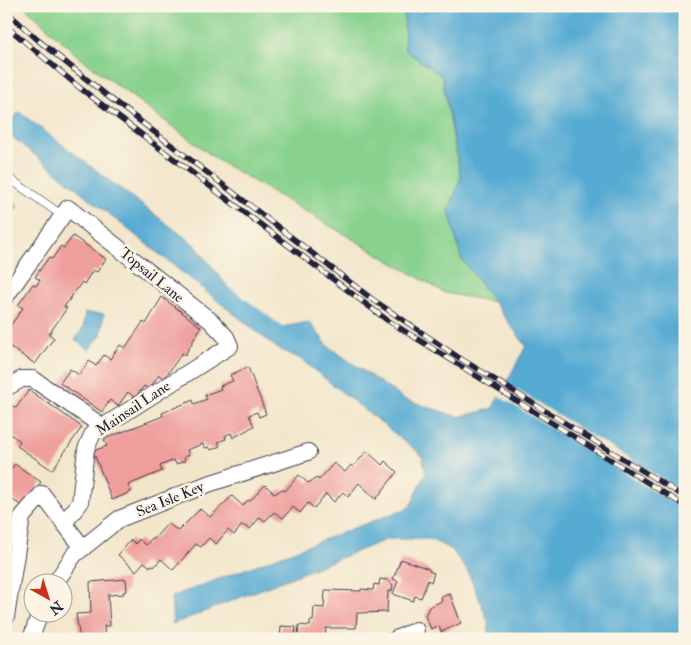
<svg xmlns="http://www.w3.org/2000/svg" width="691" height="645" font-family="'IM FELL Double Pica',serif">
	<style>
		.green { fill: #88d28e; stroke: #557a64 }
		.water { fill: #57abd3; stroke: #3c6687 }
		.pier { fill: #f2e6ca }
		.lines { fill: none; stroke-linecap: round; stroke-linejoin: round }
		.stream { stroke: #57abd3; stroke-width: 4.5 }
		.building { fill: #ee9f9c }
		.lane-casing { stroke: #413f50; stroke-width: 9 }
		.street-casing { stroke: #413f50; stroke-width: 18 }
		.lane { stroke: #fff; stroke-width: 8 }
		.street { stroke: #fff; stroke-width: 16 }
		.rail-casing { stroke: #22223b; stroke-width: 5.5 }
		.rail { stroke: #fcf5e5; stroke-width: 4; stroke-dasharray: 11; stroke-linecap: butt }
		.labels { text-anchor: middle; stroke-width: 5; stroke-linejoin: round; paint-order: stroke }
		.street-label { font-size: 15px; fill: #22223b; stroke: #fcf5e5 }
	</style>
	<rect width="100%" height="100%" fill="#fcf5e5"/>
	<filter id="ink" filterUnits="userSpaceOnUse"><feTurbulence type="fractalNoise" baseFrequency=".02" numOctaves="2"/><feDisplacementMap in="SourceGraphic" scale="10" xChannelSelector="R" yChannelSelector="G"/><feConvolveMatrix kernelMatrix="1 2 1 2 8 2 1 2 1" color-interpolation-filters="sRGB"/></filter>
	<filter id="wash" filterUnits="userSpaceOnUse"><feTurbulence type="fractalNoise" baseFrequency=".0096" numOctaves="4" result="noise"/><feDisplacementMap in="SourceGraphic" scale="20" xChannelSelector="R" yChannelSelector="G"/><feGaussianBlur stdDeviation="1.12" result="paint"/><feColorMatrix in="noise" values="0 0 0 0 0 0 0 0 0 0 0 0 0 0 0 0 0 1.4 0 .05"/><feComposite in="paint" operator="in"/></filter>
	<g filter="url(#wash)">
		<rect width="100%" height="100%" fill="#f2e6ca"/>
		<!-- green -->
		<g class="green">
			<polygon points="24,6 437,6 423,13 405,50 442,76 461,178 449,210 461,258 494,302 445,293 219,161 79,57"/>
			<polygon points="6,197 18,206 6,223"/>
		</g>
		<!-- water -->
		<g class="water">
			<polygon points="437,6 685,6 685,639 489,639 488,621 468,572 452,550 430,539 388,539 173,624 171,597 410,507 426,473 422,455 299,358 277,348 6,132 6,126 19,112 195,245 231,291 276,328 309,322 329,347 404,399 458,417 492,409 526,346 461,258 449,210 461,178 442,76 405,50 404,11 423,13"/>
			<polygon points="85,313 104,314 101,335 89,350 75,340 83,328"/>
		</g>
		<!-- pier -->
		<polygon class="pier" points="504,382 685,493 685,510 497,395"/>
		<g class="lines">
			<!-- stream -->
			<polyline class="stream" points="227,288 285,331"/>
		</g>
		<g id="blocks">
			<!-- building -->
			<g class="building">
				<polygon points="73,236 106,259 97,272 93,270 84,284 82,282 64,307 67,308 49,334 54,338 35,364 6,344 10,337 6,332 23,308 18,305 33,284 36,286 40,280 35,277 49,257 52,259 61,246 64,248"/>
				<polygon points="162,297 201,327 185,355 182,353 164,379 159,375 149,389 144,386 135,398 128,392 118,406 110,400 102,412 60,383 70,369 79,375 89,361 96,366 104,355 110,359 120,345 125,348 143,322 146,324"/>
				<polygon points="248,367 266,414 259,417 257,412 249,415 254,426 233,438 231,433 225,436 226,439 218,442 220,446 211,450 209,447 205,448 203,444 187,450 189,455 184,457 185,461 176,464 174,460 160,466 162,471 128,485 131,492 112,500 93,451 107,446 104,439 163,416 162,413 193,400 194,404 207,399 205,395 221,389 220,386 233,381 230,375"/>
				<polygon points="29,390 82,427 52,470 17,446 20,441 10,434 6,437 6,401 16,408"/>
				<polygon points="367,451 382,465 385,461 397,472 376,499 359,483 348,497 343,492 334,502 326,494 314,508 308,503 300,513 293,507 283,518 274,512 265,521 260,517 250,529 242,525 234,535 228,530 216,544 209,538 201,547 196,544 173,570 161,559 154,567 151,565 150,567 144,562 136,571 118,555 131,540 136,544 139,539 146,545 152,538 154,539 168,523 178,531 200,509 210,517 232,496 243,506 248,500 250,501 265,485 275,494 282,489 285,491 299,475 308,483 317,478 319,480 334,463 345,472 351,465 353,467"/>
				<polygon points="15,464 41,482 24,507 8,497 6,500 6,476"/>
				<polygon points="401,559 429,569 429,571 434,573 431,582 428,580 421,598 415,596 413,601 393,594 398,581 393,579"/>
				<polygon points="126,579 127,591 123,592 124,594 108,595 110,626 104,626 105,639 76,639 79,634 76,614 91,613 90,582"/>
				<polygon points="380,579 388,580 393,585 392,591 388,591 387,612 357,613 356,628 326,628 325,639 280,639 281,626 296,627 295,636 298,636 299,625 310,626 310,621 313,621 314,607 324,608 325,590 361,591 361,589 373,590 374,584 379,585"/>
				<polygon points="450,594 461,623 441,632 439,626 431,629 425,616 429,607 442,601 441,597"/>
			</g>
		</g>
	</g>
	<g filter="url(#ink)">
		<use href="#blocks" fill-opacity="0" stroke="#413f50" stroke-width="1"/>
		<g class="lines">
			<defs>
				<polyline id="lane" points="6,176 63,216"/>
				<g id="street">
					<polyline points="6,296 68,208 211,321 226,337 230,346 93,433 86,449 80,503 64,523"/>
					<polyline points="6,388 22,379 33,379 102,426"/>
					<polyline points="56,582 74,555 119,519 208,484 308,452"/>
					<polyline points="6,617 22,517 42,494 83,548"/>
					<polyline points="31,639 40,612"/>
					<polyline points="396,639 416,630"/>
				</g>
			</defs>
			<!-- lane casing -->
			<use href="#lane" class="lane-casing"/>
			<!-- street casing -->
			<use href="#street" class="street-casing"/>
			<!-- lane -->
			<use href="#lane" class="lane"/>
			<!-- street -->
			<use href="#street" class="street"/>
			<defs>
				<g id="rail">
					<polyline points="6,11 39,41 110,98 372,299 458,357 685,497"/>
					<polyline points="6,26 80,88 387,320 685,506"/>
				</g>
			</defs>
			<!-- rail casing -->
			<use href="#rail" class="rail-casing"/>
			<!-- rail -->
			<use href="#rail" class="rail"/>
		</g>
	</g>
	<g class="labels">
		<!-- street labels -->
		<g class="street-label">
			<text transform="translate(152 275) rotate(39)" y="5">Topsail Lane</text>
			<text transform="translate(133 408) rotate(-34)" y="5">Mainsail Lane</text>
			<text transform="translate(170 499) rotate(-22)" y="5">Sea Isle Key</text>
		</g>
	</g>
	<!-- margin -->
	<rect width="691" height="645" fill="none" stroke="#fcf5e5" stroke-width="25"/>
	<!-- north arrow -->
	<g transform="translate(48 598) rotate(141)"><circle r="24" fill="#fcf5e5" stroke="#a5a1a1"/>
	<path d="M0-4L9 19L0 12L-9 19Z" fill="#c8321e"/>
	<text y="-8" font-size="14" font-weight="bold" text-anchor="middle" fill="#22223b">N</text>
	</g>
</svg>
